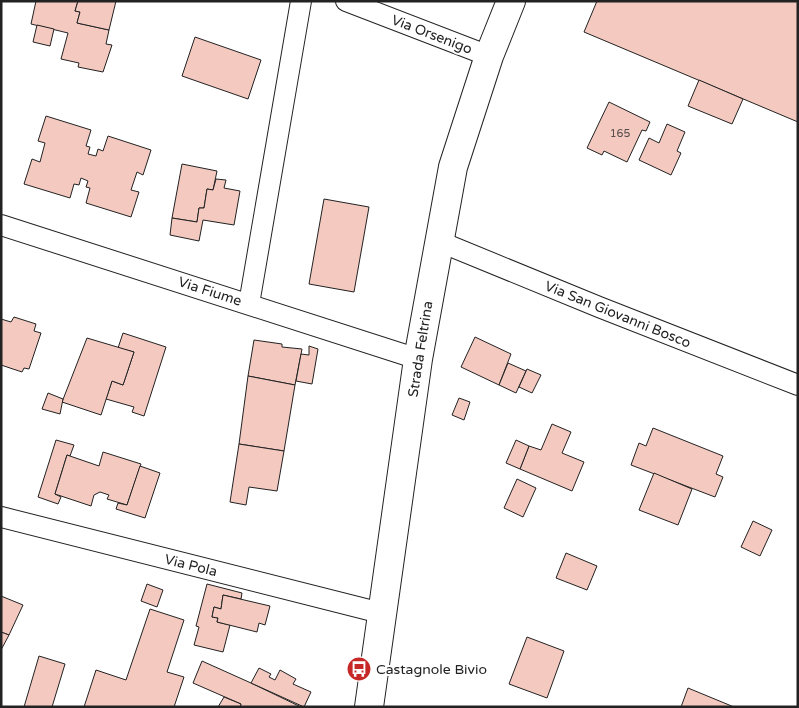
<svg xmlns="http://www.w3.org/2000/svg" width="799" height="708" font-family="'Varela Round',sans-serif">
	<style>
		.building { fill: #f3c9c0; stroke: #222 }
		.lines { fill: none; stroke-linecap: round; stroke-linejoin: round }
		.minor-casing { stroke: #222; stroke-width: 22 }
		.primary-casing { stroke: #222; stroke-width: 30 }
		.minor { stroke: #fff; stroke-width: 20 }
		.primary { stroke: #fff; stroke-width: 28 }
		.labels { text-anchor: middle; stroke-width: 4; stroke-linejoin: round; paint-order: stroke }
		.number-label { font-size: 11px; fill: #564c4a }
		.street-label { font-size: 14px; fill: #222; stroke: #fff }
		.poi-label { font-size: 14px; fill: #222; stroke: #fff; text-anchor: start }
	</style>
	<rect width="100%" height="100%" fill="#fff"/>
	<!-- building -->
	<g class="building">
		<polygon points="36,1 78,1 75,11 80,12 77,23 109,30 106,44 112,45 103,72 78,67 79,63 61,59 68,33 31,24"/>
		<polygon points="78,1 116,1 109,30 77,23 80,12 75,11"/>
		<polygon points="597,1 798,1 798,122 584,32"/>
		<polygon points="37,25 54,29 50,46 33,42"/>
		<polygon points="195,37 261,60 248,99 182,76"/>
		<polygon points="699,80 743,99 732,124 688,106"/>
		<polygon points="609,102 650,122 646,131 642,130 627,162 604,151 602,155 587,148"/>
		<polygon points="46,116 91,130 86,146 90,147 88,154 96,156 98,149 103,151 108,136 151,150 143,175 137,172 131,190 139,192 131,217 86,203 90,188 86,187 88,181 81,178 79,185 74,184 70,198 24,184 32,159 40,162 45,143 38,141"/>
		<polygon points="667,124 685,132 677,151 681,153 671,175 639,160 649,138 659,143"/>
		<polygon points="182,164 217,171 213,190 207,189 204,208 199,208 197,222 172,218"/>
		<polygon points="216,179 226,180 224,188 240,191 234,225 203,220 199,241 170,235 172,218 197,222 199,208 204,208 207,189 213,190"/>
		<polygon points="324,199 369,207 354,292 309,284"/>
		<polygon points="14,317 36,324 34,331 41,333 29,369 24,368 22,372 1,365 1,319 11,322"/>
		<polygon points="123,333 166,347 144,416 132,412 134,407 106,399 112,381 123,385 134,352 118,348"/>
		<polygon points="475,337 511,354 499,385 461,367"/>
		<polygon points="87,338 134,352 123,385 112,381 101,415 62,402"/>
		<polygon points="254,340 282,344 282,347 302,349 295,385 248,376"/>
		<polygon points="309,346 318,349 312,384 296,381 301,354 309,355"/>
		<polygon points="508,363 526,371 516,393 499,385"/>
		<polygon points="527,369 541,375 532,393 519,387"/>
		<polygon points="248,376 295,385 284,451 239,444"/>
		<polygon points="48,393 63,399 60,414 42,409"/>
		<polygon points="459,398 470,402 464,420 452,415"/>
		<polygon points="552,424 571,432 562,453 584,462 572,491 520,469 529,446 541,450"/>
		<polygon points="653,428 723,456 716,474 723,477 715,497 631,465 639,443 646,446"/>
		<polygon points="56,440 74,445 70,456 67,455 55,494 61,497 58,504 38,497"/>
		<polygon points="516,440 529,446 520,469 506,463"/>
		<polygon points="239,444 284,451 277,491 249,487 246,505 230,502"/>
		<polygon points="103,452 141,464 127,505 107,499 109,495 100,492 94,495 91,506 55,494 67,455 99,466"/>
		<polygon points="140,466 160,473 145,518 116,509 118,503 127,505"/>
		<polygon points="654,473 692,489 678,525 639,510"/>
		<polygon points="517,479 536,488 523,517 504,508"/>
		<polygon points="753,521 772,530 760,556 741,547"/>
		<polygon points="566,553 597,566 587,590 556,578"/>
		<polygon points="147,584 163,590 157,607 141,601"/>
		<polygon points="207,584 242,593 241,599 223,595 221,609 214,607 212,617 218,618 217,622 230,625 223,652 194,645 199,627 196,626"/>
		<polygon points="223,595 270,606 265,625 259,623 257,632 217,622 218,618 212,617 214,607 221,609"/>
		<polygon points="1,596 23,605 9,635 1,632"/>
		<polygon points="150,609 184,620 167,672 184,677 174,707 84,707 96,670 126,680"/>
		<polygon points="1,632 9,635 1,650"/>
		<polygon points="527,637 564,651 547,698 509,684"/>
		<polygon points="39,656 65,664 52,707 24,707"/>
		<polygon points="202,661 251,683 301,707 240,707 241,704 193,683"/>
		<polygon points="259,668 271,674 269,677 275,680 280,670 296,679 293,684 311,692 304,707 251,683"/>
		<polygon points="688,688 734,707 681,707"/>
		<polygon points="224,697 241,704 240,707 218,707"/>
	</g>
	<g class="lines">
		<defs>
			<g id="minor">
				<polyline points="346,1 489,56"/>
				<polyline points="1,225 418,359"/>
				<polyline points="438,241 599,307 798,385"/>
				<polyline points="249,304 301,1"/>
				<polyline points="1,517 381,613"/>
			</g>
			<polyline id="primary" points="369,707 418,359 453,167 489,56 511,1"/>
		</defs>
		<!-- minor casing -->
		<use href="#minor" class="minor-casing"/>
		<!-- primary casing -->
		<use href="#primary" class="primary-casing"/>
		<!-- minor -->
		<use href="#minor" class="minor"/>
		<!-- primary -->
		<use href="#primary" class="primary"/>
	</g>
	<!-- icons -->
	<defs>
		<symbol id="bus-disc" viewBox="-11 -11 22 22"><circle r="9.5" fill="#c62828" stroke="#fff"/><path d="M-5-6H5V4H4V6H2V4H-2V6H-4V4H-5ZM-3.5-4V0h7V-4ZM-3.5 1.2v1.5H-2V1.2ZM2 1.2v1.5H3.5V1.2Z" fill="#fff"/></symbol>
	</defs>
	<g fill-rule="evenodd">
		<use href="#bus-disc" x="345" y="655" width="28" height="28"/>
	</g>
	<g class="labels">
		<!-- number labels -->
		<g class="number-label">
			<text x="620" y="137">165</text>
		</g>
		<!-- street labels -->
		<g class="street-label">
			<text transform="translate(432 34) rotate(21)" y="5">Via Orsenigo</text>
			<text transform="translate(210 291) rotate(18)" y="5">Via Fiume</text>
			<text transform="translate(618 314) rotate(22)" y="5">Via San Giovanni Bosco</text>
			<text transform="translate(420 349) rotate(-81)" y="5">Strada Feltrina</text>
			<text transform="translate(191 565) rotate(14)" y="5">Via Pola</text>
		</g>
		<!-- poi labels -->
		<g class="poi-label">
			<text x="376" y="674">Castagnole Bivio</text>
		</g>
	</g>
	<!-- border -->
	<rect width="799" height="708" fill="none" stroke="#222222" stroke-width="5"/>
</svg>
